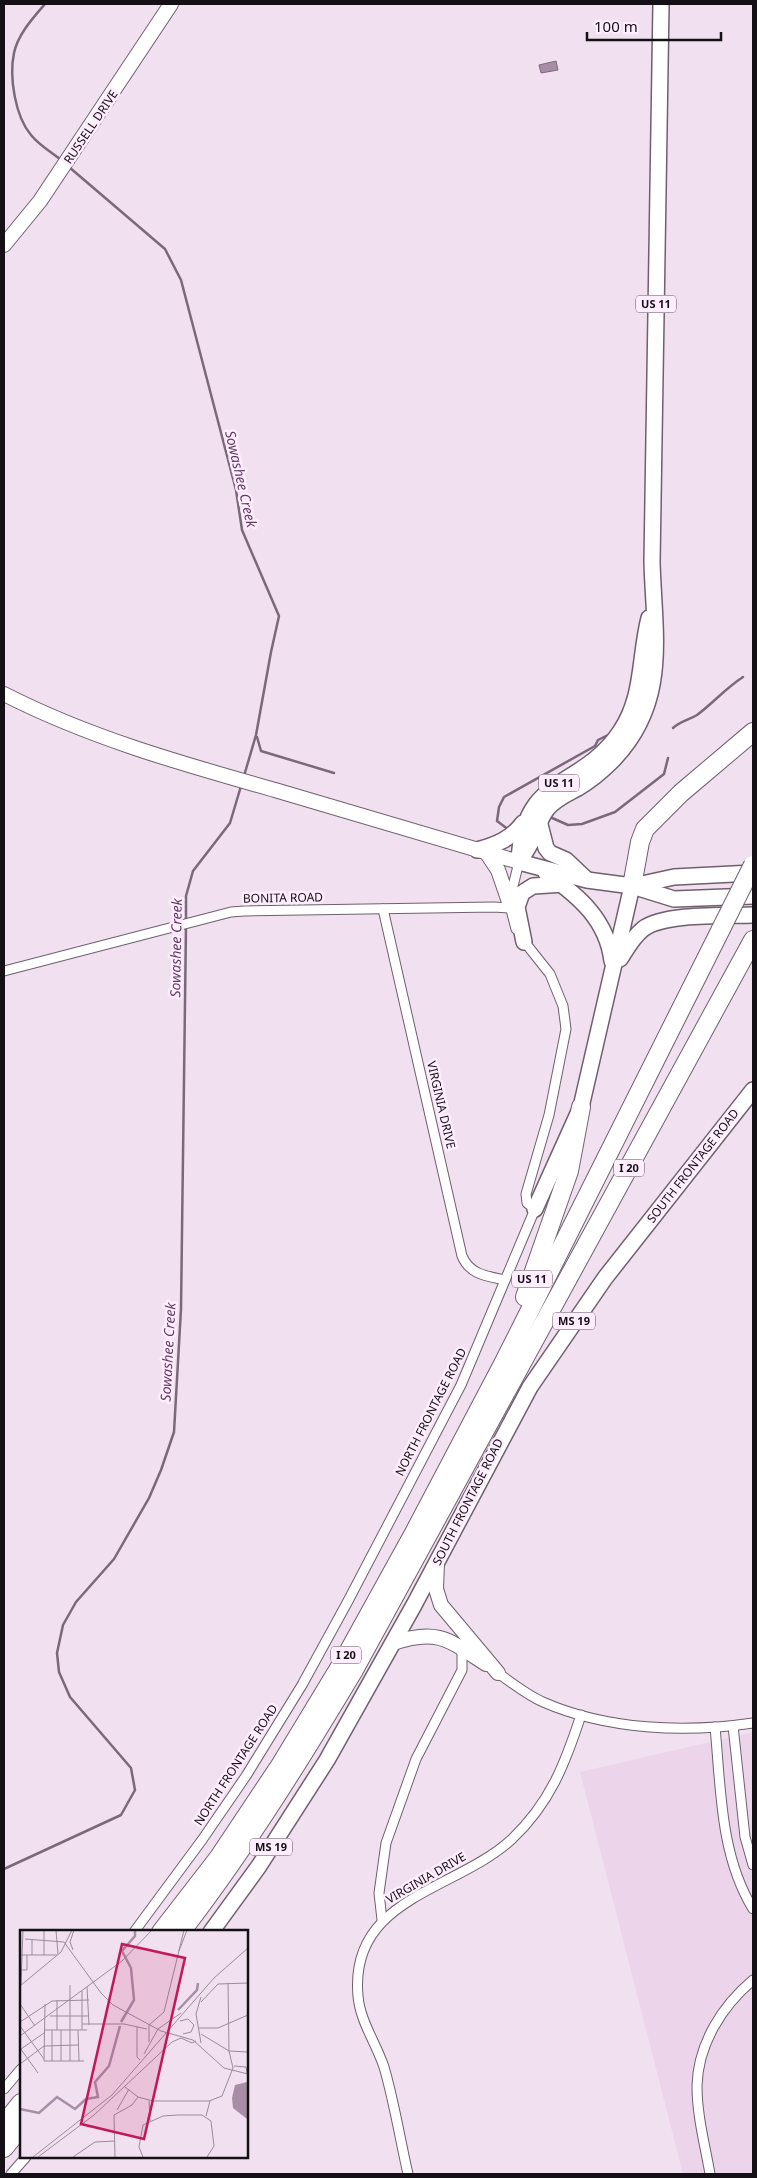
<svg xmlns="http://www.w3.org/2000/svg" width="757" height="2178" font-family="'Noto Sans',sans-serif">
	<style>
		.built { fill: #ecd5eb }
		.water { fill: #a88da7; stroke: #7c687b }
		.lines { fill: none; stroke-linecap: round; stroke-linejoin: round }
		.stream { stroke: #7c687b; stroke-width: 2.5 }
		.street-casing { stroke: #6f606e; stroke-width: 11 }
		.secondary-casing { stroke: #6f606e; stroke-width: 16 }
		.primary-casing { stroke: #6f606e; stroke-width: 18 }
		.highway-casing { stroke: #6f606e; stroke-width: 20 }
		.street { stroke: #fff; stroke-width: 9 }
		.secondary { stroke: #fff; stroke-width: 14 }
		.primary { stroke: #fff; stroke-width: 15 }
		.highway { stroke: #fff; stroke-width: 18 }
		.highway-bridge-casing { stroke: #6f606e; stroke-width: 20; stroke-linecap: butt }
		.highway-bridge { stroke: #fff; stroke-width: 18 }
		.labels { text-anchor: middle; stroke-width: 5; stroke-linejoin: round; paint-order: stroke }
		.shield { fill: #feedfd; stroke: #5b525b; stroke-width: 1 }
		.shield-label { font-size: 11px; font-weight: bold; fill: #151015 }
		.street-label { font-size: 12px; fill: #151015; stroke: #feedfd }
		.water-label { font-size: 14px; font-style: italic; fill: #623b62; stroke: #feedfd }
		.inset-river { fill: none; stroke: #a88da7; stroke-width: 2.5 }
		.inset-road { fill: none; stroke: #998d98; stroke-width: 1 }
		.view { fill: #c2185b; fill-opacity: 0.15; stroke: #c2185b; stroke-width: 2.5 }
		.inset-edge { fill: none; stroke: #151015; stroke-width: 2.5 }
	</style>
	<rect width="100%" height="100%" fill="#f1e0f0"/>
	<!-- built -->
	<polygon class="built" points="753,1732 753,2174 683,2174 580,1772"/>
	<!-- water -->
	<polygon class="water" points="556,61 558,70 541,73 539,65"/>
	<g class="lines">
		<!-- stream -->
		<g class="stream">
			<path d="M45 4C33 18 18 34 14 53 9 77 15 116 31 135 39 145 51 152 61 160"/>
			<polyline points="69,167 165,249 181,280 236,490 242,530 279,616 271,652 256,735 244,776"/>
			<path d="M673 728C681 721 689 720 697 715 713 703 726 688 743 677"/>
			<polyline points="257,737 261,751 334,773"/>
			<polyline points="550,817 568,825 582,824 615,812 664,774 668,758"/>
			<polyline points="509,830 497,821 499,807 504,797 595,746 598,740 608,735"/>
			<polyline points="186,921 186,896 193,871 230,823 241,786"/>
			<polyline points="4,1869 121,1815 135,1790 131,1768 70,1697 59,1672 57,1653 63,1625 76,1602 114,1559 149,1498 161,1470 174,1432 181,1309 186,926"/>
		</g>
		<defs>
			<g id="street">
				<path d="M383 909 462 1256C470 1275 487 1276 505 1280"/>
				<polyline points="516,929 509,902 519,862"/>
				<polyline points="4,971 231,912 244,911 494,907 509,908"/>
				<path d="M498 1673C512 1683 527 1695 543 1702 607 1730 685 1733 753 1723"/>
				<polyline points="733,1726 745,1837 753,1865"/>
				<path d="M715 1727C721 1789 720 1855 753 1909"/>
				<polyline points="382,1920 379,1893 386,1843 416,1759 462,1670 462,1649"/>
				<polyline points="134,1932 202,1840 246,1776 302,1685 348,1601 461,1385 535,1209 527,1203 526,1194 549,1115 566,1029 563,1006 550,974 523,940"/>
				<polyline points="4,2089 21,2069"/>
				<polyline points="11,2174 26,2157"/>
				<path d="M408 2174C400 2139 394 2101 384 2067 376 2043 360 2021 358 1996 349 1897 456 1891 512 1839 550 1803 565 1764 581 1715"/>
				<path d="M710 2174C705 2145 697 2116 697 2086 698 2044 722 2006 753 1980"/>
			</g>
			<g id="secondary">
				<polyline points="4,245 40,201 171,4"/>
				<path d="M4 694C90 738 183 764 275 790 356 814 437 838 519 862"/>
				<polyline points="486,852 498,870 509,902"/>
				<polyline points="437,1563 436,1589 441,1605 498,1673"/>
				<path d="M393 1643C438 1628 449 1640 486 1664"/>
			</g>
			<g id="primary">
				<polyline points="539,821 546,848 550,853 566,860 586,879"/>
				<path d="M477 850C496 845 511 839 523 823"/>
				<path d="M519 861C523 773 580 791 620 732 644 697 639 657 649 618"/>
				<path d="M519 862C522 857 526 852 529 846 536 834 538 821 547 809 555 799 567 794 578 788 590 781 601 772 611 762 670 703 654 636 652 562L661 4"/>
				<polyline points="519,862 587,880 632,886 674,899 753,896"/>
				<path d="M546 873C579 896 607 920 612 961"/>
				<polyline points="633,886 674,877 753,873"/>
				<polyline points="524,942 517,907 522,893 533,886 565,884"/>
				<path d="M620 959C627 948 633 937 643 929 664 913 726 916 753 915"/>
				<polyline points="535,1209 581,1107 632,886"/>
				<polyline points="211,1932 259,1866 327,1760 414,1605 530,1387 605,1278 753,1090"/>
			</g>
			<g id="highway">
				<polyline points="632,886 640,842 645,829 681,793 753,732"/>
				<polyline points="525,1297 569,1171 581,1107"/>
				<polyline points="161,1932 219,1857 281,1764 341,1665 415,1531 504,1362 721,929"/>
				<path d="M181 1932C245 1849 300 1760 354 1670L753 940"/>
				<polyline points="4,2124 21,2103"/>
				<polyline points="4,2148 21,2127"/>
			</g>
		</defs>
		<!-- street casing -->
		<use href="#street" class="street-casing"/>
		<!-- secondary casing -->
		<use href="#secondary" class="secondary-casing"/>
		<!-- primary casing -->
		<use href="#primary" class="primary-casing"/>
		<!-- highway casing -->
		<use href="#highway" class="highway-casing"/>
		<!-- street -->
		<use href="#street" class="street"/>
		<!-- secondary -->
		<use href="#secondary" class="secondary"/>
		<!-- primary -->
		<use href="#primary" class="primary"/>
		<!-- highway -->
		<use href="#highway" class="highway"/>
		<defs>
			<polyline id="highway-bridge" points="721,929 753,865"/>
		</defs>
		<!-- highway-bridge casing -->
		<use href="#highway-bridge" class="highway-bridge-casing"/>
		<!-- highway-bridge -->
		<use href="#highway-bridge" class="highway-bridge"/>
	</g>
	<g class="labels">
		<!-- shield labels -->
		<g class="shield">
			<rect x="636" y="295.5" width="40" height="17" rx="4"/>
			<rect x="539" y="774.5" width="40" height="17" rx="4"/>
			<rect x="614" y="1159.5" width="30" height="17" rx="4"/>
			<rect x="512" y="1270.5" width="40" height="17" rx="4"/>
			<rect x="553" y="1312.5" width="42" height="17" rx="4"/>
			<rect x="331" y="1646.5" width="30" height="17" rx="4"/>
			<rect x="250" y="1838.5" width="42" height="17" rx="4"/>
		</g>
		<g class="shield-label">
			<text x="656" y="308">US 11</text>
			<text x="559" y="787">US 11</text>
			<text x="629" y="1172">I 20</text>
			<text x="532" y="1283">US 11</text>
			<text x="574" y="1325">MS 19</text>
			<text x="346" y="1659">I 20</text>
			<text x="271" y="1851">MS 19</text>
		</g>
		<!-- street labels -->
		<g class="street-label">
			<text transform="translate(91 127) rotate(-56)" y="4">RUSSELL DRIVE</text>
			<text transform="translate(283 898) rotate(-1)" y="4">BONITA ROAD</text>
			<text transform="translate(441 1105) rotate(77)" y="4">VIRGINIA DRIVE</text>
			<text transform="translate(693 1166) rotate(-52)" y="4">SOUTH FRONTAGE ROAD</text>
			<text transform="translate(431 1412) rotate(-63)" y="4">NORTH FRONTAGE ROAD</text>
			<text transform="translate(468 1502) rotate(-63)" y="4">SOUTH FRONTAGE ROAD</text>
			<text transform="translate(236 1765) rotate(-57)" y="4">NORTH FRONTAGE ROAD</text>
			<text transform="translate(426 1878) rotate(-30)" y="4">VIRGINIA DRIVE</text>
		</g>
		<!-- water labels -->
		<g class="water-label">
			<text transform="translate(241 479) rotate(77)" y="5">Sowashee Creek</text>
			<text transform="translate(176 948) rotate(-89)" y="5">Sowashee Creek</text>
			<text transform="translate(168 1352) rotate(-87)" y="5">Sowashee Creek</text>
		</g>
	</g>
	<!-- overview -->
	<g transform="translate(20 1930)">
		<rect width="228" height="228" fill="#f1e0f0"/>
		<path d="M227 152H228L227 189 213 178 212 168 215 155Z" fill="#a88da7"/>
		<path class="inset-river" d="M158 80 177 60 178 53M101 92 114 70 111 38 102 21 115 6V0M0 179 19 183 37 167 55 179 66 169 78 167 75 152 89 136 100 96"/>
		<path class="inset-road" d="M36 0 38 24M5 9 44 12M12 9V25M44 12 81 63 93 75 141 101 173 110 204 138 228 144M53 20 50 12 54 0M159 21 167 0M1 25H37M24 25V0M0 40H7V25M1 55 3 0M0 56 41 22 52 0M67 57 69 95M181 67 176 84 181 113M181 72 198 54 228 53M0 74 15 96M25 74 24 131H64M30 86H69M160 91 168 89 174 95 171 102 163 104M0 92 32 71 69 70M62 94H104L127 99M129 95 144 82 164 0M0 96 24 129M117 97V127L120 130M179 98H198L228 85M138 99 161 83M25 100H67M37 100V70M41 100V131M58 100 59 131M62 100V61M181 104 209 121 228 122M0 106 102 31 132 0M129 112V95M0 118 18 143M1 119 24 103M124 124 138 99M32 131V100M50 131V55M0 134 24 116 58 115M214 136 226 137 228 148M105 157 118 167 133 171H189L202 166 213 138 209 121 208 53M129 171 130 191M97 180 109 159M74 185 152 112 161 108 172 113 176 111M186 186 190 171M13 227 92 165 194 48 228 18M18 227 74 185M53 227 75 212 95 211M95 227 94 185 112 175 118 167M123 227 119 217 123 195 143 186 158 185H182L191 191 194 216 187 227"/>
		<path class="view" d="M102 14 165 28 124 209 61 194Z"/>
		<rect width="228" height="228" class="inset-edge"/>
	</g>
	<!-- border -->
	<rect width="757" height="2178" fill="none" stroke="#151015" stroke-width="10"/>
	<!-- scale -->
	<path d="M587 32v8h134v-8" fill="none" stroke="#151015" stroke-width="2.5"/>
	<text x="594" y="32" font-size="15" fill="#151015" stroke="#feedfd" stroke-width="4" paint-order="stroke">100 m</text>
</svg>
